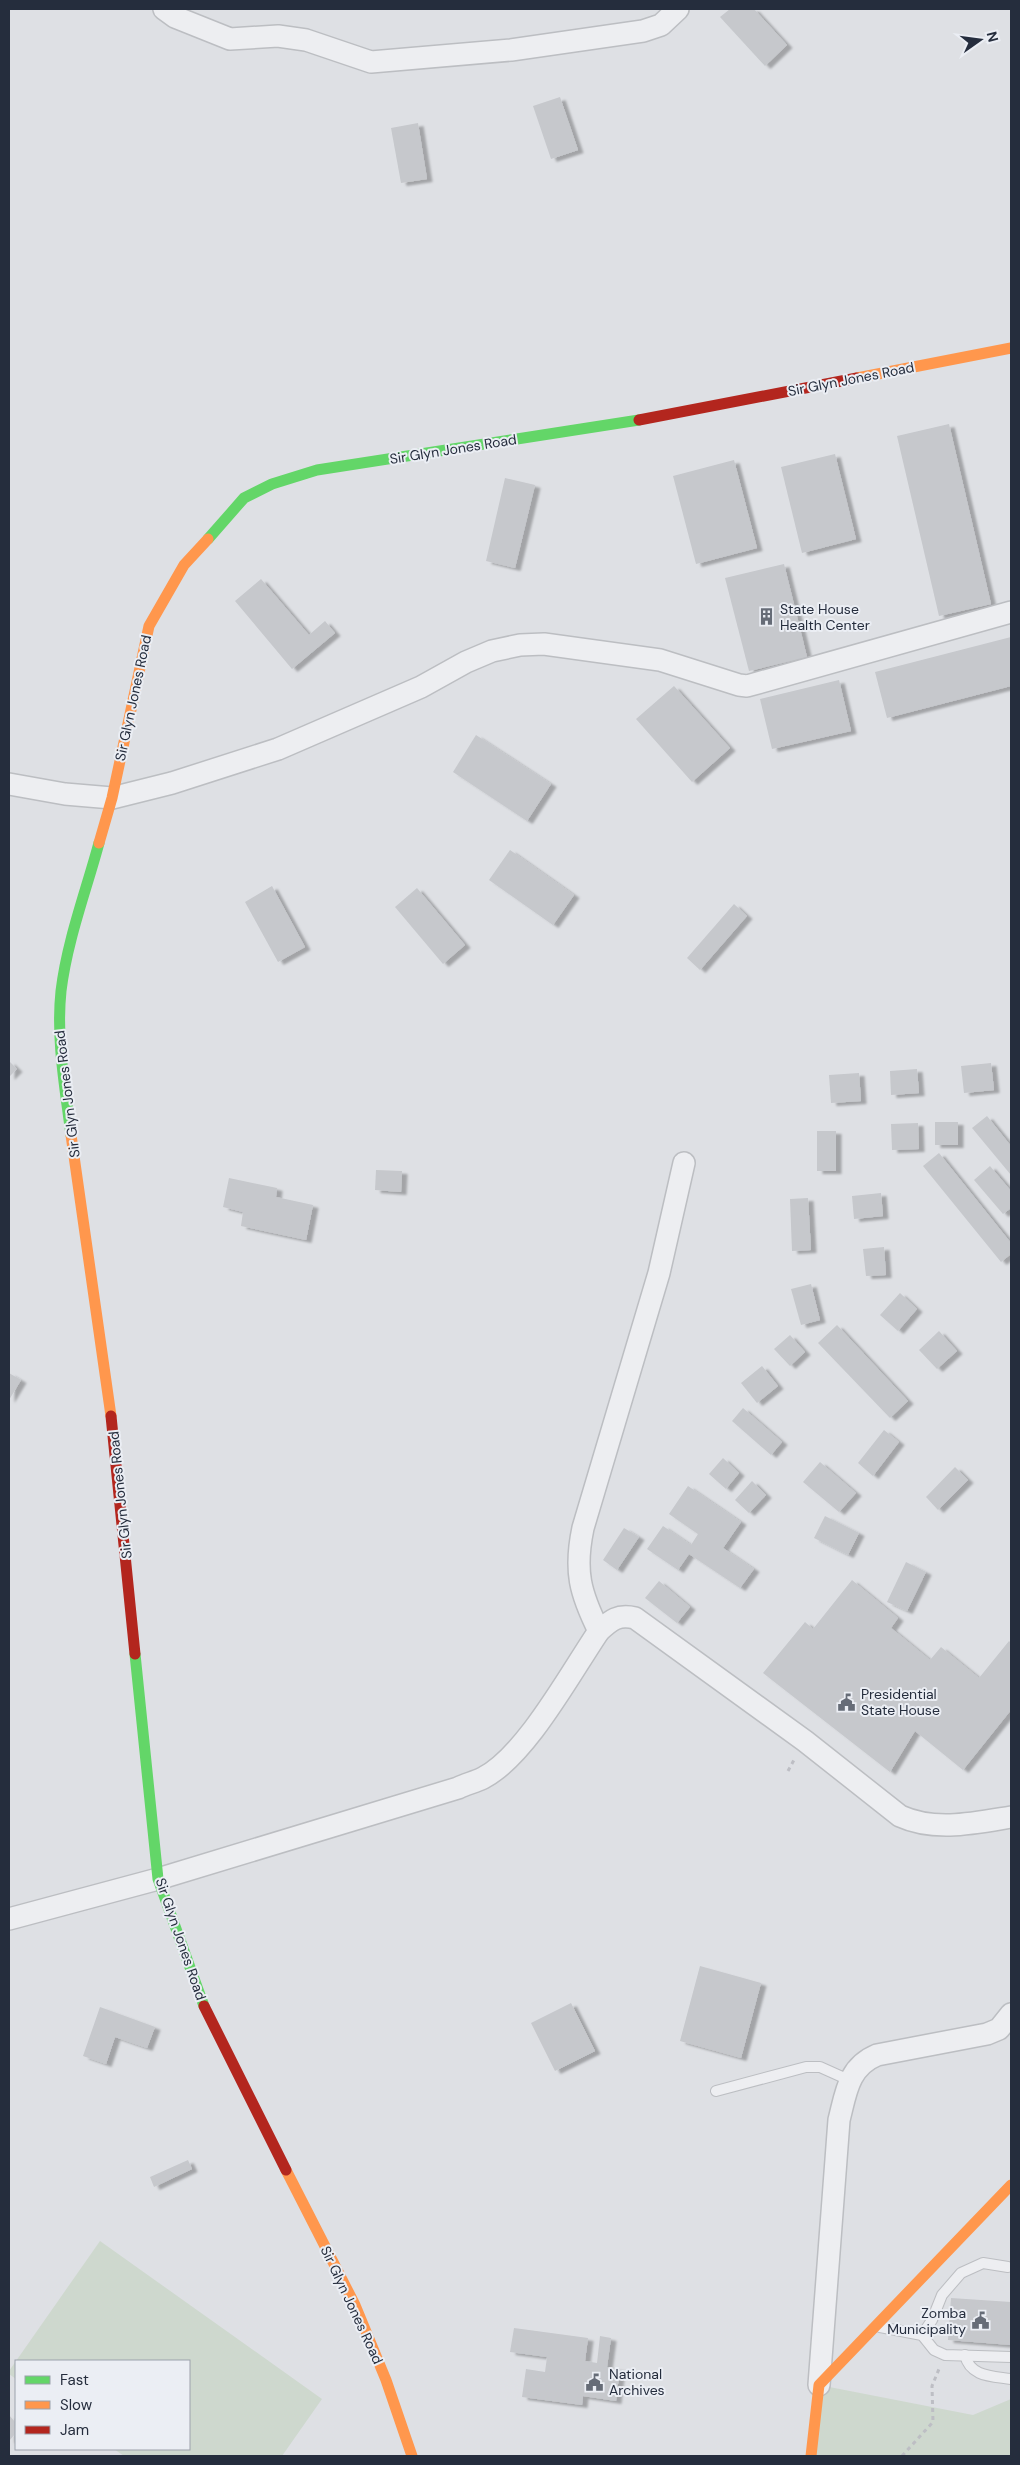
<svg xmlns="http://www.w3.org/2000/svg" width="1020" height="2465" font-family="'DM Sans',sans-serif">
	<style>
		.green { fill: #ced8ce }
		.building { fill: #c6c8cc; filter: url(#shadow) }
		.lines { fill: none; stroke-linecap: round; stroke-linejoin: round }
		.lane-casing { stroke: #bcbec2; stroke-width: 12 }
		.street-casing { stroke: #bcbec2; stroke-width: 24 }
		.path { stroke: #bdbec4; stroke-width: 3; stroke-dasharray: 4 4; stroke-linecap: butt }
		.lane { stroke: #edeef1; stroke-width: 10 }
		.street { stroke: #edeef1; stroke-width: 21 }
		.fast { stroke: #63d668; stroke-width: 11 }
		.slow { stroke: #ff974d; stroke-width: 11 }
		.jam { stroke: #b3261e; stroke-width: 11 }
		.labels { text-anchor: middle; stroke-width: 4; stroke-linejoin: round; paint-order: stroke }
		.street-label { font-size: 14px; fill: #252d3d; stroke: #ebeef4 }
		.poi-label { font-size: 14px; fill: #252d3d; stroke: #ebeef4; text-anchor: start }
	</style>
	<defs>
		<filter id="shadow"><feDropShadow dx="5.5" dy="3" stdDeviation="1" flood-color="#0004"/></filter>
	</defs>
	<rect width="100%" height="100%" fill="#dee0e4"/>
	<!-- green -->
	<g class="green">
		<polygon points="100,2241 322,2399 282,2456 124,2456 114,2449 189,2449 189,2361 16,2361 16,2379 9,2374 9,2371"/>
		<polygon points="819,2385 973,2415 1011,2399 1011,2456 811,2456"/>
	</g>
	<!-- building -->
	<g class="building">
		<polygon points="730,9 754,9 787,45 765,66 720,17"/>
		<polygon points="560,97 578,150 551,159 533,106"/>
		<polygon points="418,123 427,179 401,183 391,128"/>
		<polygon points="949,424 991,604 939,616 897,436"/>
		<polygon points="835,454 856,539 802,553 781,467"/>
		<polygon points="734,460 757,548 696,564 673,476"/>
		<polygon points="505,478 535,485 515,568 486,561"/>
		<polygon points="784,564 807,657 749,671 725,578"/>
		<polygon points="261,579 309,635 325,621 335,633 292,669 235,601"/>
		<polygon points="1011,637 1011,686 887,718 875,672"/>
		<polygon points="839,680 851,731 772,749 760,699"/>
		<polygon points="674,686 730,748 692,782 636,719"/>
		<polygon points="476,735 551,784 527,821 453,772"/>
		<polygon points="510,850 574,895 553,925 489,880"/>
		<polygon points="272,886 305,947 278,962 245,902"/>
		<polygon points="417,888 465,945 443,964 395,907"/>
		<polygon points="734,904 747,916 700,970 687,958"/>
		<polygon points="9,1061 17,1069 9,1077"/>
		<polygon points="991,1063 994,1090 964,1093 961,1066"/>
		<polygon points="917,1069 919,1093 891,1095 890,1071"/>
		<polygon points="859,1073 861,1101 831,1103 829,1075"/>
		<polygon points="987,1116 1011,1146 1011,1175 972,1128"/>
		<rect x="935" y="1122" width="23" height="23"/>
		<polygon points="918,1123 919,1149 892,1150 891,1124"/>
		<rect x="817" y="1131" width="19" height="40"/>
		<polygon points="939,1153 1011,1243 1011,1254 1001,1262 923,1166"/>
		<polygon points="990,1166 1011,1191 1011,1208 1003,1214 974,1180"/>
		<polygon points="376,1170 402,1171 401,1192 375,1190"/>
		<polygon points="229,1178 277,1188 276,1197 313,1205 306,1240 241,1226 243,1212 223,1207"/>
		<polygon points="881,1193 883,1216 854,1219 852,1196"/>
		<polygon points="808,1198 811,1250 792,1251 790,1199"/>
		<polygon points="884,1247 886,1275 866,1276 863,1249"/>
		<polygon points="811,1284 820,1320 801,1325 791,1289"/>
		<polygon points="900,1293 917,1309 898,1331 880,1315"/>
		<polygon points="837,1325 908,1401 890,1418 818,1343"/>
		<polygon points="939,1331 957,1351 937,1369 919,1350"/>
		<polygon points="790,1335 805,1352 790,1366 774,1349"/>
		<polygon points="762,1366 778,1386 757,1403 741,1383"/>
		<polygon points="9,1373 21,1380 9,1400"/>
		<polygon points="743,1408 782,1442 771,1455 732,1421"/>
		<polygon points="884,1430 899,1442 873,1476 858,1463"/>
		<polygon points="723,1458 739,1473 726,1489 709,1474"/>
		<polygon points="820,1462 856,1493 839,1512 803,1482"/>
		<polygon points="955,1467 968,1480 938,1510 926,1497"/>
		<polygon points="752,1481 766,1495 749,1513 735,1500"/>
		<polygon points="688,1486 741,1522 723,1548 754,1569 740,1588 689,1554 678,1570 647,1549 663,1526 691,1545 698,1534 669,1514"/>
		<polygon points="825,1516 859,1533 848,1555 814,1538"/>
		<polygon points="624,1528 639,1537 617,1570 603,1560"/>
		<polygon points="906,1562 926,1572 907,1611 887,1602"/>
		<polygon points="852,1580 898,1618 891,1628 930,1660 941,1647 979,1678 1009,1641 1011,1643 1011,1710 963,1770 915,1731 890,1772 763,1673 805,1622 813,1629"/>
		<polygon points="659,1581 690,1607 677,1623 645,1598"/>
		<polygon points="700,1966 761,1983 741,2058 680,2041"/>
		<polygon points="571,2003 595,2051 555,2071 531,2023"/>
		<polygon points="100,2007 155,2027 147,2048 115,2037 106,2064 83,2056"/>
		<polygon points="188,2160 192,2169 154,2187 150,2177"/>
		<polygon points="951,2298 1011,2302 1011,2345 948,2340"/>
		<polygon points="514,2328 588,2338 585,2361 597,2363 600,2336 611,2338 607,2367 620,2368 616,2401 583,2396 582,2405 522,2397 526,2369 545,2372 547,2357 510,2352"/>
		<polygon points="9,2415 16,2423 16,2433 9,2441"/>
	</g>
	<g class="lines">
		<defs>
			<g id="lane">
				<polyline points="716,2091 806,2067 820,2067 849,2080"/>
				<polyline points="880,2327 922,2335 934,2350 945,2355 1011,2357"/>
				<polyline points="922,2335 932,2320 942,2295 961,2273 983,2263 1008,2267"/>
				<path d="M965 2355C970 2377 992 2376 1011 2379"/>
			</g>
			<g id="street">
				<polyline points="164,9 175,17 230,39 278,36 306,40 371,62 511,50 643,31 661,25 678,9"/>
				<polyline points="9,784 65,794 112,798 172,783 278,749 421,687 466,662 492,651 520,645 544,644 660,660 739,685 747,686 1011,612"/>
				<path d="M599 1631C580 1593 574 1571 583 1528L659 1273 684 1163"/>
				<path d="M9 1919 158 1879 458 1788C466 1784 475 1782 483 1778 526 1756 571 1672 599 1631 611 1620 618 1614 635 1618L805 1741 900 1816C935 1832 975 1823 1011 1817"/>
				<path d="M819 2385 839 2120C846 2093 848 2067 877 2055L987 2034 999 2029 1011 2014"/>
			</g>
		</defs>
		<!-- lane casing -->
		<use href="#lane" class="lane-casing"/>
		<!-- street casing -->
		<use href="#street" class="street-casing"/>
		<!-- path -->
		<g class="path">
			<polyline points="788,1771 795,1758"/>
			<polyline points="902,2456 933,2422 932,2386 939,2369"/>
		</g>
		<!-- lane -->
		<use href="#lane" class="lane"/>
		<!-- street -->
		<use href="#street" class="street"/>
		<!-- fast -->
		<g class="fast">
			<polyline points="208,539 244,498 272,484 317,470 639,420"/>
			<path d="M71 1135C65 1087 56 1039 61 991 67 941 86 891 99 843"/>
			<polyline points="135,1654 158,1879 204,2006"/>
		</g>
		<!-- slow -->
		<g class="slow">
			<polyline points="857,378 1011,348"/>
			<polyline points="99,843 112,798 149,626 184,565 208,539"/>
			<polyline points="71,1135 111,1416"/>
			<polyline points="286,2170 355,2305 386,2380 412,2456"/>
			<polyline points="811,2456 819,2385 1011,2185"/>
		</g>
		<!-- jam -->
		<g class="jam">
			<polyline points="639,420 857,378"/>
			<polyline points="111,1416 135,1654"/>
			<polyline points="204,2006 286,2170"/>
		</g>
	</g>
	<!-- icons -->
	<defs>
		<symbol id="building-bare" viewBox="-9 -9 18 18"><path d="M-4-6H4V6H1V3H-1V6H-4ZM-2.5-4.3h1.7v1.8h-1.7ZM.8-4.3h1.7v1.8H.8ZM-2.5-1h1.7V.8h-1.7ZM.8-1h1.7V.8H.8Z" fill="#666c77" stroke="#ebeef4" stroke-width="2.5" paint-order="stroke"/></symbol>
		<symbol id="civic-bare" viewBox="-9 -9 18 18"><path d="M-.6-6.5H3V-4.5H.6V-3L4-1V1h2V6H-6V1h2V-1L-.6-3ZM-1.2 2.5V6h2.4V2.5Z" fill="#666c77" stroke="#ebeef4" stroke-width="2.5" paint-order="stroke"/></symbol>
	</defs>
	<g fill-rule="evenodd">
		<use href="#building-bare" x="754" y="604" width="25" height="25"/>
		<use href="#civic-bare" x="834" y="1690" width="25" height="25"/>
		<use href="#civic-bare" x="968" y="2308" width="25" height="25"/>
		<use href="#civic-bare" x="582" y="2370" width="25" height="25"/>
	</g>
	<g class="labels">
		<!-- street labels -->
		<g class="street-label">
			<text transform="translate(851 379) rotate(-11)" y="5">Sir Glyn Jones Road</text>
			<text transform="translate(453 449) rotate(-9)" y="5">Sir Glyn Jones Road</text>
			<text transform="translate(133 698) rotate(-78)" y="5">Sir Glyn Jones Road</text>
			<text transform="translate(67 1094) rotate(-97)" y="5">Sir Glyn Jones Road</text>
			<text transform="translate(120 1495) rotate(-96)" y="5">Sir Glyn Jones Road</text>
			<text transform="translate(181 1939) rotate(71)" y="5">Sir Glyn Jones Road</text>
			<text transform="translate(352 2305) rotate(65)" y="5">Sir Glyn Jones Road</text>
		</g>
		<!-- poi labels -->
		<g class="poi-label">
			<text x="780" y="614">State House<tspan x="780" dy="16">Health Center</tspan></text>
			<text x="861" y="1699">Presidential<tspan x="861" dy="16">State House</tspan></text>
			<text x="966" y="2318" text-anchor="end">Zomba<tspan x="966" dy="16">Municipality</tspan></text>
			<text x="609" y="2379">National<tspan x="609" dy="16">Archives</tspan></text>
		</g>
	</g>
	<!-- border -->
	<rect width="1020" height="2465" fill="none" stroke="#252d3d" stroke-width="20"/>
	<!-- legend -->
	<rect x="15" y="2360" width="175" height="90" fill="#ebeef4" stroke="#9ca1ab"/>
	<rect x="25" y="2376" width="25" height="8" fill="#63d668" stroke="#9ca1ab"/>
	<text x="60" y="2385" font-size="15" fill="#252d3d">Fast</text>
	<rect x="25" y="2401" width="25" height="8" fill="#ff974d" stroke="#9ca1ab"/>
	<text x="60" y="2410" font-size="15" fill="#252d3d">Slow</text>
	<rect x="25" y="2426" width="25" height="8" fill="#b3261e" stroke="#9ca1ab"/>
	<text x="60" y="2435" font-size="15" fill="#252d3d">Jam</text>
	<!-- north arrow -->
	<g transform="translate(980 40) rotate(76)" stroke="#ebeef4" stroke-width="4" paint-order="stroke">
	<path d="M0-4L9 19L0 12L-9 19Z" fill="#252d3d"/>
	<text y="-8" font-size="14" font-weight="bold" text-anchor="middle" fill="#252d3d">N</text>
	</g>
</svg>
